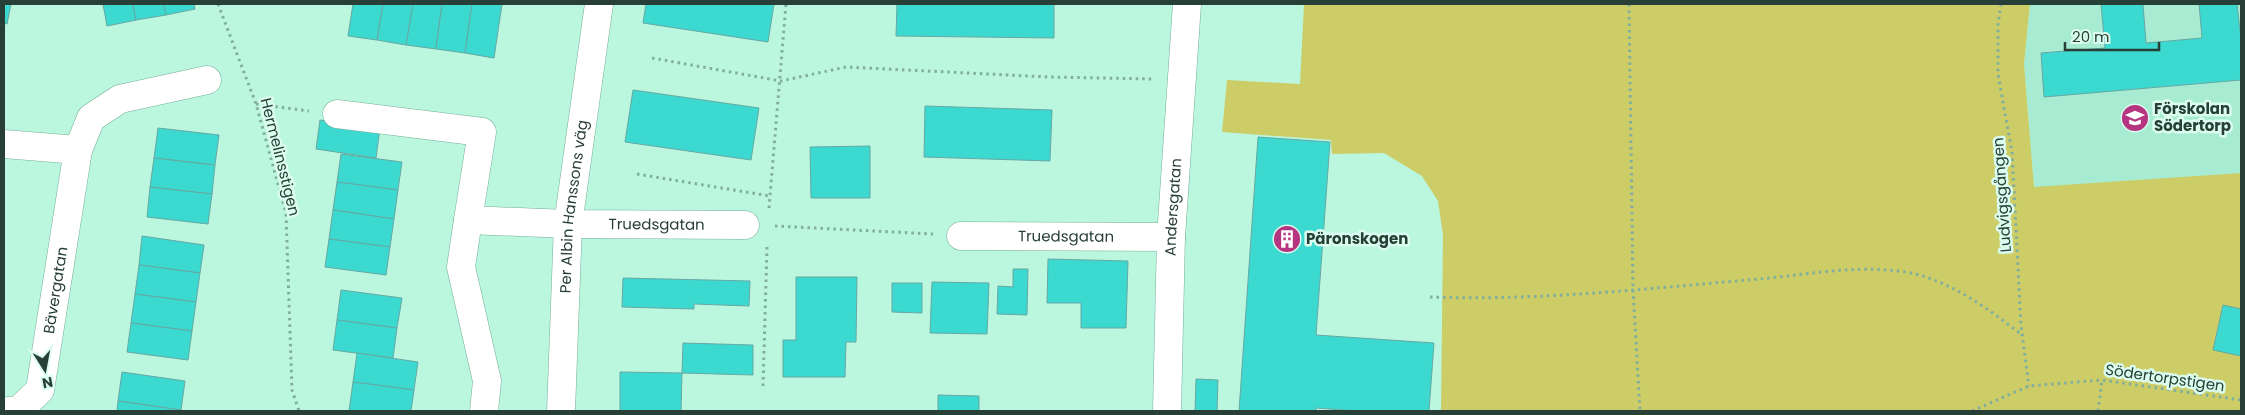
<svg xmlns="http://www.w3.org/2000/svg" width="2245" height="415" font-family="Poppins,sans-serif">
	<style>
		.built { fill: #a7ecd2 }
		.green { fill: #cdcd67 }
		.building { fill: #3bd9cf; stroke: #67a8a3 }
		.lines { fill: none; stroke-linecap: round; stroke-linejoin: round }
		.minor-casing { stroke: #75ae99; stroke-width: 29 }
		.path { stroke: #81ae9d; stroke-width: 3; stroke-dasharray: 2.5 4; stroke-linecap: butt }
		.minor { stroke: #fff; stroke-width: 28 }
		.labels { text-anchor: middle; stroke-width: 5; stroke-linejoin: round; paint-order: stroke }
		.poi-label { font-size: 15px; font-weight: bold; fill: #273f36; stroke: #dbfdef; text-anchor: start }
		.street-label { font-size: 15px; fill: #273f36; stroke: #dbfdef }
	</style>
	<rect width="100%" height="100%" fill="#bbf6df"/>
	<!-- built -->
	<polygon class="built" points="2030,4 2241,4 2241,173 2034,188 2024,64"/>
	<!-- green -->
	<polygon class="green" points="1304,4 2030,4 2024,64 2034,187 2241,173 2241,411 1441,411 1443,235 1438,201 1422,176 1384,153 1332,154 1331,140 1222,132 1227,80 1300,84"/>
	<!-- building -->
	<g class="building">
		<polygon points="4,4 11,4 7,24 4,23"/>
		<polygon points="103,4 133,4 136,20 107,26"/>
		<polygon points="133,4 164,4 166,15 136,20"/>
		<polygon points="164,4 194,4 195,9 166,15"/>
		<polygon points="353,4 383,4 377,40 348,36"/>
		<polygon points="383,4 413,4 406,45 377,40"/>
		<polygon points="413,4 442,4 436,49 406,45"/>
		<polygon points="442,4 472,4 465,53 436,49"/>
		<polygon points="472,4 502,4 494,58 465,53"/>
		<polygon points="646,4 774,4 768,42 643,23"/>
		<polygon points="897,4 1054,4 1054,38 896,36"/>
		<polygon points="2101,4 2143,4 2146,43 2202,38 2199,4 2237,4 2241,39 2241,80 2044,97 2041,53 2105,48"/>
		<polygon points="633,90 759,108 751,160 625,142"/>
		<polygon points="925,106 1052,110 1050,161 924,157"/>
		<polygon points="320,120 380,128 376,158 316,149"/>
		<polygon points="158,128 219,135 215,165 154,158"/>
		<polygon points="1258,137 1330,142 1316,335 1434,343 1429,411 1357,411 1316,408 1316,411 1239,411"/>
		<polygon points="870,146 870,198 811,198 810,147"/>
		<polygon points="341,154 402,162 398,190 337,182"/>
		<polygon points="154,158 215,165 212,194 150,187"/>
		<polygon points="337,182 398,190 394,219 333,210"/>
		<polygon points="150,187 212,194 208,224 147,217"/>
		<polygon points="333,210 394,219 390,247 329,239"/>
		<polygon points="142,236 204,245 200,273 139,265"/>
		<polygon points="329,239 390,247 386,275 325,267"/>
		<polygon points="1048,259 1128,261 1126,328 1081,328 1081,303 1047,303"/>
		<polygon points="139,265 200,273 196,302 135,294"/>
		<polygon points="1013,269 1028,269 1027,315 997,314 998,286 1013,287"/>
		<polygon points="796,277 857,277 856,342 846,342 845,377 783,377 783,340 796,340"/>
		<polygon points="623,278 750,281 749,306 694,304 694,309 622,307"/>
		<polygon points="932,282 989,283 987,334 930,333"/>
		<polygon points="892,283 922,283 922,313 892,312"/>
		<polygon points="341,290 402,298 397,328 337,320"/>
		<polygon points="135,294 196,302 192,331 131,323"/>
		<polygon points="2223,305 2241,309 2241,356 2213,350"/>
		<polygon points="337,320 397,328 393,358 333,350"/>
		<polygon points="131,323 192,331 188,360 127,352"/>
		<polygon points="683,343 753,345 753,375 682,373"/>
		<polygon points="357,353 418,362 414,390 353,382"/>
		<polygon points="122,372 185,381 181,410 118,401"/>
		<polygon points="620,372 682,373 681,411 620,411"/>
		<polygon points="1196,379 1218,380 1217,411 1195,411"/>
		<polygon points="353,382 414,390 411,411 349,411"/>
		<polygon points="938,395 979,396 979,411 938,411"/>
		<polygon points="118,401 181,410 180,411 117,411"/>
	</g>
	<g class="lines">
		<defs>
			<g id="minor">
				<path id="s1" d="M337 114 482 132 468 220 568 224 745 225"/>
				<polyline points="4,144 78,150"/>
				<polyline points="468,220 461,267 487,381 484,411"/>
				<path id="s2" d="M961 236 1171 237"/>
				<path id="s3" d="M8 411 19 410 40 390 78 150 91 118 120 99 207 80"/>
				<path id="s4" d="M561 411 568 224 599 4"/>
				<path id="s5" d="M1167 411 1171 237 1187 4"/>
			</g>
		</defs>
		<!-- minor casing -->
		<use href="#minor" class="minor-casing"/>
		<!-- path -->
		<g class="path">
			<polyline points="218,4 256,104 286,213 292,390 299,411"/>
			<polyline points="1629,4 1633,290 1640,411"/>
			<polyline points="2001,4 1998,25 1998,74 2012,152 2021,326 2029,386"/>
			<polyline points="652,58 781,81 846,67 1049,77 1153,79"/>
			<polyline points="256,104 309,111"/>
			<polyline points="637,174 770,196"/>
			<polyline points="769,208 786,4"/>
			<polyline points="775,226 933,234"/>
			<path d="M1430 297C1536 301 1642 289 1748 280 1799 276 1854 264 1906 272 1950 280 1987 308 2022 335"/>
			<polyline points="763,386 767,247"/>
			<polyline points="1972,411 2029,386 2102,380 2241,400"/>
			<polyline points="2098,411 2102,380"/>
		</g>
		<!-- minor -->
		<use href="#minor" class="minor"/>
	</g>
	<!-- icons -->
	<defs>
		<symbol id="school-disc" viewBox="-11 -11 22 22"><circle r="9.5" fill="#b53580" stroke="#dbfdef"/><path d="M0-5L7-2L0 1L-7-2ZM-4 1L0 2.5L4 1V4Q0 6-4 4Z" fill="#fff"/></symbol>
		<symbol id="building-disc" viewBox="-11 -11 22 22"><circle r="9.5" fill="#b53580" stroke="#dbfdef"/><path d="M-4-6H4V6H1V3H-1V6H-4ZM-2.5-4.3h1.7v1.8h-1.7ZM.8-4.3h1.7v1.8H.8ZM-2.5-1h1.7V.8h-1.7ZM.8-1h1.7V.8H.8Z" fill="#fff"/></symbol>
	</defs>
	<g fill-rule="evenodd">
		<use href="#school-disc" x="2119" y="102" width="32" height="32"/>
		<use href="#building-disc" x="1271" y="223" width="32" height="32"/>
	</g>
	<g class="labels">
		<!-- poi labels -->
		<g class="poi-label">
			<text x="2154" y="114">Förskolan<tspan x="2154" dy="17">Södertorp</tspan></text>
			<text x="1306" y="244">Päronskogen</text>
		</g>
		<!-- street labels -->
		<g class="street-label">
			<text transform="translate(280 157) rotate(76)" y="5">Hermelinsstigen</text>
			<text transform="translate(2002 195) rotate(-94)" y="5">Ludvigsgången</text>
			<text dy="5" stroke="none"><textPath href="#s4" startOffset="205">Per Albin Hanssons väg</textPath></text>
			<text dy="5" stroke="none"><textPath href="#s5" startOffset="204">Andersgatan</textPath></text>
			<text dy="5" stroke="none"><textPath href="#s1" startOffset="424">Truedsgatan</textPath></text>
			<text dy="5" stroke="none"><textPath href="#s2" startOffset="105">Truedsgatan</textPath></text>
			<text dy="5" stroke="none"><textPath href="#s3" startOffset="141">Bävergatan</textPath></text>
			<text transform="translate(2165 378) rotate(8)" y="5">Södertorpstigen</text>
		</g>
	</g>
	<!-- border -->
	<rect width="2245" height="415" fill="none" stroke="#273f36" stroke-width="10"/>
	<!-- north arrow -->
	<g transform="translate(45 370) rotate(169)" stroke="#dbfdef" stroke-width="4" paint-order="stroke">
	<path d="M0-4L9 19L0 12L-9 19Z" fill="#273f36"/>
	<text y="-8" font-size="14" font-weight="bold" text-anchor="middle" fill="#273f36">N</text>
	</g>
	<!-- scale -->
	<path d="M2065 42v8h94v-8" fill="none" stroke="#273f36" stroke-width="2.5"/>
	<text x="2072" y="42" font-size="15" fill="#273f36" stroke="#dbfdef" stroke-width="4" paint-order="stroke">20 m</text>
</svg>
